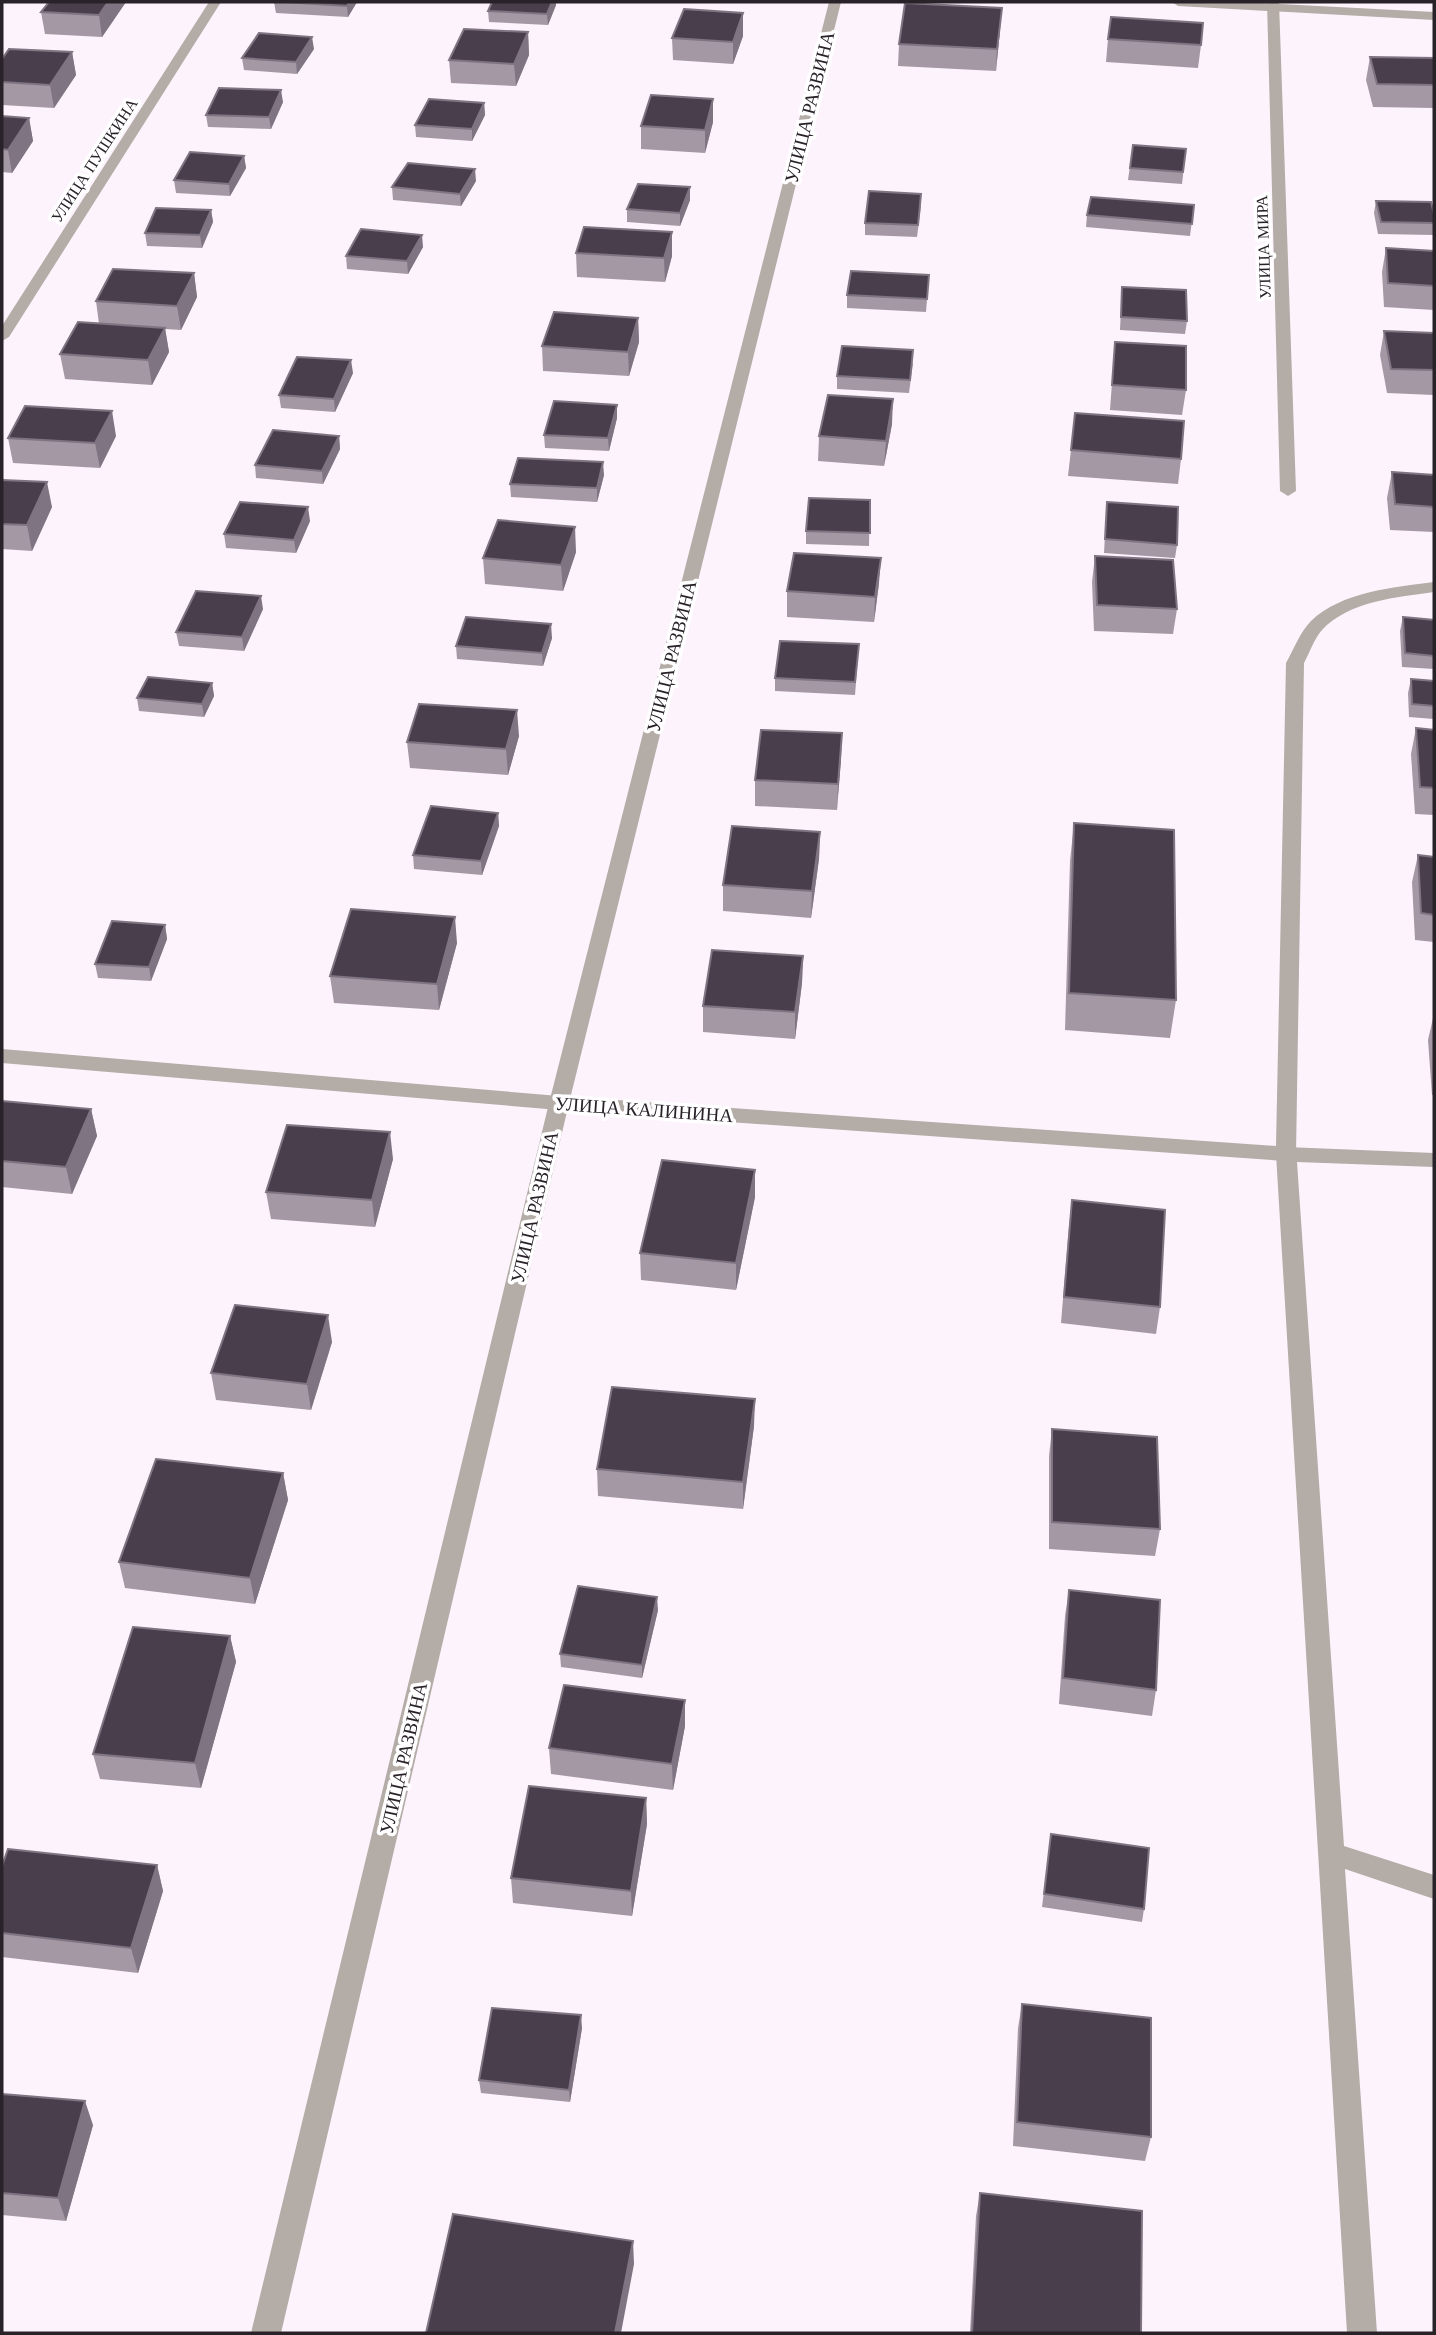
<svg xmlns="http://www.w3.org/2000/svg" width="1436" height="2335" font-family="'Libre Baskerville',serif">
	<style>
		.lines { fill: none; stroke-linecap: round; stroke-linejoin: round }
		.minor { fill: #b4aca6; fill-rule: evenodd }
		.tertiary { fill: #b4aca6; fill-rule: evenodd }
		.wall { fill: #a398a4 }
		.shaded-wall { fill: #7f7481 }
		.building { fill: #493e4c; stroke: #7f7481; stroke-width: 2 }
		.labels { text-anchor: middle; stroke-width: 7; stroke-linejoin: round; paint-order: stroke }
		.far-street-label { font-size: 16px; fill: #292329; stroke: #fff }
		.street-label { font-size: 19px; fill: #292329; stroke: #fff }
	</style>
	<rect width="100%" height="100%" fill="#fdf3fd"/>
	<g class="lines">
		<!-- minor -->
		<g class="minor">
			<polygon points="829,2 841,2 569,1103 281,2333 251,2333 549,1103"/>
			<polygon points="1267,2 1279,2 1296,491 1288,496 1280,491"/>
			<polygon points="1286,1147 1434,1153 1434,1167 1297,1162 1344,1846 1434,1875 1434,1899 1345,1869 1377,2333 1347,2333 1276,1154 1279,1149"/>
		</g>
		<!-- tertiary -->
		<g class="tertiary">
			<polygon points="209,2 221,2 9,337 2,341 2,326"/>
			<polygon points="1172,2 1241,2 1434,12 1434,20 1178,6"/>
			<path d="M1434 582V592C1398 597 1349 601 1322 630 1314 639 1310 652 1304 663L1296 1154 1293 1159 1286 1161 559 1110 2 1063V1049L559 1096 1276 1146 1286 663C1294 649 1300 632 1311 621 1341 592 1394 587 1434 582Z"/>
		</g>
	</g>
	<!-- wall -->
	<g class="wall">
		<polygon points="126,2 102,37 45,34 41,12"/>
		<polygon points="274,2 357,2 348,17 276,13"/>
		<polygon points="492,2 556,2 556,5 548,25 489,22 488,11"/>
		<polygon points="1000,30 996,71 898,66 899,44"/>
		<polygon points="528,32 529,55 516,86 451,83 449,60"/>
		<polygon points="743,36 733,64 673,60 672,38"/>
		<polygon points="1108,39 1201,45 1198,68 1106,62"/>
		<polygon points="314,49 297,74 244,70 242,58"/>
		<polygon points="72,52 76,75 54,108 2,105 2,59"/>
		<polygon points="1370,57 1434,58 1434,108 1373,107 1366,80"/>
		<polygon points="713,99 713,122 705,153 641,149 641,126"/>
		<polygon points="283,102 271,129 208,127 206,115"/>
		<polygon points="484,103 485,115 472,141 416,137 415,125"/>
		<polygon points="2,116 29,118 33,141 12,173 2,172"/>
		<polygon points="1133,145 1186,149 1182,184 1128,180"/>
		<polygon points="244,156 246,168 230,196 176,193 174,180"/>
		<polygon points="476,181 461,206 393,200 392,187"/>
		<polygon points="690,200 680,226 627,222 627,209"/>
		<polygon points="1376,201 1434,214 1434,235 1378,234 1374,213"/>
		<polygon points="1194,205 1190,236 1086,227 1087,215"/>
		<polygon points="921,206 917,237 865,235 865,223"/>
		<polygon points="211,210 213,222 202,248 147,246 145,233"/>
		<polygon points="672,232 672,256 665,282 577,277 576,253"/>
		<polygon points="423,247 408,274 347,269 346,256"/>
		<polygon points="1386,248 1434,251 1434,310 1384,307 1382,272"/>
		<polygon points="194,273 197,297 181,330 165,329 169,352 152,385 65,379 60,354 99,324 96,301"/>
		<polygon points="929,275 926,312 847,308 847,295"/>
		<polygon points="1122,287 1187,321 1185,334 1120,330"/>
		<polygon points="638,318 639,342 629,376 543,371 542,346"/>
		<polygon points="1384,331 1434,333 1434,395 1387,393 1380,355"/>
		<polygon points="1115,342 1186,390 1182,415 1110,410"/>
		<polygon points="913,363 909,393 837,389 837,376"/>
		<polygon points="353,373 335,412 281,408 279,395"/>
		<polygon points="617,405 617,418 609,451 545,448 544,435"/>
		<polygon points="892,424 884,466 818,461 819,436"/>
		<polygon points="116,436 100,468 13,463 8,438"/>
		<polygon points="339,436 340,449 323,484 256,478 255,465"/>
		<polygon points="1071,450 1181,459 1178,484 1068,476"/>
		<polygon points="1392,472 1434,475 1434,532 1390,530 1387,498"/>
		<polygon points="604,475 597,502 511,497 510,484"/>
		<polygon points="2,480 52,507 32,551 2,549"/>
		<polygon points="870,500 869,546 806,544 806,531"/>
		<polygon points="1107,502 1177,545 1175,558 1104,553"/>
		<polygon points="310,521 296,553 226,548 224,534"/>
		<polygon points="576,552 563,591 485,584 483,558"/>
		<polygon points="1095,556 1177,609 1173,634 1094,631 1092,582"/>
		<polygon points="879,583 874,622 787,617 787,591"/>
		<polygon points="263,609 244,651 179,646 176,632"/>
		<polygon points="1403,617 1434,620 1434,669 1402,667 1400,631"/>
		<polygon points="552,638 543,666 457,659 456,646"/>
		<polygon points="858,658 855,695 775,691 775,678"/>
		<polygon points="1411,679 1434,681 1434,719 1409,717 1408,693"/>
		<polygon points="212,683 214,696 204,717 139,711 137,698"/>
		<polygon points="1416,728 1434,730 1434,815 1415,814 1411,754"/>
		<polygon points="842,733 837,810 755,806 755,780"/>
		<polygon points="519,736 508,775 410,768 407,742"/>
		<polygon points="498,813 499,826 482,875 414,869 413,855"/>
		<polygon points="1074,823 1176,1000 1170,1038 1065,1030 1070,861"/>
		<polygon points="820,832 819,859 811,918 723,911 723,885"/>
		<polygon points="1418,855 1434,857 1434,942 1415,940 1412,882"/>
		<polygon points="165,925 167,939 151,981 98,978 95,964"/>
		<polygon points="457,943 439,1010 334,1003 330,976"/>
		<polygon points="803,956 802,983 795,1039 703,1032 703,1006"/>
		<polygon points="1434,1014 1434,1095 1432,1095 1428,1040"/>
		<polygon points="2,1101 91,1109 97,1136 72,1194 2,1187"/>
		<polygon points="393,1159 375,1227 271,1219 266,1192"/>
		<polygon points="755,1197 736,1290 641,1280 640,1253"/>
		<polygon points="1072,1200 1160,1307 1156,1334 1061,1323 1069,1226"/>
		<polygon points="332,1342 311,1410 216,1400 211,1373"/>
		<polygon points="754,1426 743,1509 598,1496 597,1469"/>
		<polygon points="1052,1429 1160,1529 1155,1556 1049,1549 1049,1456"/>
		<polygon points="283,1473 288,1500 255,1604 125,1588 119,1562"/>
		<polygon points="1069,1590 1156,1690 1152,1716 1059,1704 1065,1616"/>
		<polygon points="658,1610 642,1678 561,1667 560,1654"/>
		<polygon points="230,1636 236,1662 201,1788 100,1779 93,1754"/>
		<polygon points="685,1726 673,1790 551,1774 549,1748"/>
		<polygon points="646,1798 647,1824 632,1916 513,1903 511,1878"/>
		<polygon points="1051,1834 1144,1909 1142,1922 1042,1907"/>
		<polygon points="157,1865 163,1891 138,1973 2,1957 2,1866"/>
		<polygon points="1022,2004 1151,2137 1145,2161 1013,2146 1018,2028"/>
		<polygon points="582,2028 570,2102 481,2093 479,2080"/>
		<polygon points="2,2094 93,2125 66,2221 2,2215"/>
		<polygon points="980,2193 1141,2333 970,2333 976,2216"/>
	</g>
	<!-- shaded-wall -->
	<g class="shaded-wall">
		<polygon points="108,2 126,2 102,37 99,15"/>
		<polygon points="349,2 357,2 348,17 347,6"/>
		<polygon points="552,2 556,2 556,5 548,25 547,14"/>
		<polygon points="1002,8 1000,30 996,71 997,49"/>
		<polygon points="743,13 743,36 733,64 733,42"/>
		<polygon points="528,32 529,55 516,86 514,64"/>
		<polygon points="312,37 314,49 297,74 296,62"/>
		<polygon points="72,52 76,75 54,108 50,85"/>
		<polygon points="281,90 283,102 271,129 269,117"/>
		<polygon points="713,99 713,122 705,153 705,130"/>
		<polygon points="484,103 485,115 472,141 472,129"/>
		<polygon points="29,118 33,141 12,173 8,150"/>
		<polygon points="244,156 246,168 230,196 229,184"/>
		<polygon points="475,169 476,181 461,206 460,194"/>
		<polygon points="690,187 690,200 680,226 680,213"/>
		<polygon points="211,210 213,222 202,248 200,235"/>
		<polygon points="672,232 672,256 665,282 664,258"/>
		<polygon points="422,235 423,247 408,274 407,261"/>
		<polygon points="194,273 197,297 181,330 177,306"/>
		<polygon points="638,318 639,342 629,376 628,352"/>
		<polygon points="165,328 169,352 152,385 148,360"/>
		<polygon points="351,360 353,373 335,412 334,399"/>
		<polygon points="893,399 892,424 884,466 886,441"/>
		<polygon points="617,405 617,418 609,451 608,438"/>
		<polygon points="112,411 116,436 100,468 95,443"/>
		<polygon points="339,436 340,449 323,484 322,471"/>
		<polygon points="603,462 604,475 597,502 597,488"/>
		<polygon points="47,482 52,507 32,551 27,525"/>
		<polygon points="308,507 310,521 296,553 294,540"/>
		<polygon points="575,527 576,552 563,591 561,565"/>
		<polygon points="881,558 879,583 874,622 875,597"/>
		<polygon points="261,596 263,609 244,651 242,637"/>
		<polygon points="551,624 552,638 543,666 542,653"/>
		<polygon points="212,683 214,696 204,717 202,704"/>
		<polygon points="517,710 519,736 508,775 506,749"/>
		<polygon points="842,733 841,760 837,810 838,784"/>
		<polygon points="498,813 499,826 482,875 481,861"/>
		<polygon points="820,832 819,859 811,918 812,891"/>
		<polygon points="455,917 457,943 439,1010 437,984"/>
		<polygon points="165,925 167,939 151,981 149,967"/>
		<polygon points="803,956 802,983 795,1039 795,1012"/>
		<polygon points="91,1109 97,1136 72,1194 66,1167"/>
		<polygon points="390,1132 393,1159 375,1227 372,1200"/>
		<polygon points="755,1170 755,1197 736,1290 736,1263"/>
		<polygon points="328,1315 332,1342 311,1410 307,1384"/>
		<polygon points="755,1399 754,1426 743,1509 743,1482"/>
		<polygon points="283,1473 288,1500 255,1604 250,1578"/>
		<polygon points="657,1597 658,1610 642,1678 642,1665"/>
		<polygon points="230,1636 236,1662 201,1788 195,1763"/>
		<polygon points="685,1700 685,1726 673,1790 672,1764"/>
		<polygon points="646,1798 647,1824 632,1916 631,1891"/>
		<polygon points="157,1865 163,1891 138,1973 131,1948"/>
		<polygon points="581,2015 582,2028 570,2102 569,2090"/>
		<polygon points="85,2101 93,2125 66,2221 58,2198"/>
		<polygon points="633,2241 634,2264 621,2333 615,2333"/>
	</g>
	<!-- building -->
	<g class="building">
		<polygon points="49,2 108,2 99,15 41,12"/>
		<polygon points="284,2 349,2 347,6"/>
		<polygon points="492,2 552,2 547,14 488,11"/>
		<polygon points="905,3 1002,8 997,49 899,44"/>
		<polygon points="684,9 743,13 733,42 672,38"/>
		<polygon points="1111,17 1203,23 1201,45 1108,39"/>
		<polygon points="464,29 528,32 514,64 449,60"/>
		<polygon points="259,33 312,37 296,62 242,58"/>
		<polygon points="9,49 72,52 50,85 2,82 2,59"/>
		<polygon points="1370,57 1434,58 1434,85 1377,84"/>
		<polygon points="219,88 281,90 269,117 206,115"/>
		<polygon points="651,95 713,99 705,130 641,126"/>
		<polygon points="429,99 484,103 472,129 415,125"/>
		<polygon points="2,116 29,118 8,150 2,149"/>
		<polygon points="1133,145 1186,149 1183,172 1130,168"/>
		<polygon points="190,152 244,156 229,184 174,180"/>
		<polygon points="408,163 475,169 460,194 392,187"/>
		<polygon points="638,184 690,187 680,213 627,209"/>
		<polygon points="869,191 921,194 918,225 865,223"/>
		<polygon points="1091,197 1194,205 1192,224 1087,215"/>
		<polygon points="1376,201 1431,202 1434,214 1434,223 1381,222"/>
		<polygon points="156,208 211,210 200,235 145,233"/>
		<polygon points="584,227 672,232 664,258 576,253"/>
		<polygon points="361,229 422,235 407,261 346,256"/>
		<polygon points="1386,248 1434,251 1434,286 1388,283"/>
		<polygon points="113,269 194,273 177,306 96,301"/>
		<polygon points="851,271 929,275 927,299 847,295"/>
		<polygon points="1122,287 1186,290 1187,321 1121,317"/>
		<polygon points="554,312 638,318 628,352 542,346"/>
		<polygon points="78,322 165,328 148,360 60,354"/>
		<polygon points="1384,331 1434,333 1434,370 1391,369"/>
		<polygon points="1115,342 1186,346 1186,390 1112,385"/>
		<polygon points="842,346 913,350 910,380 837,376"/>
		<polygon points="297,357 351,360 334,399 279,395"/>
		<polygon points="828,395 893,399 886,441 819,436"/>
		<polygon points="554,401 617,405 608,438 544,435"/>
		<polygon points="25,406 112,411 95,443 8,438"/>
		<polygon points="1075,413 1184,421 1181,459 1071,450"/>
		<polygon points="273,430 339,436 322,471 255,465"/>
		<polygon points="518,458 603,462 597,488 510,484"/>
		<polygon points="1392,472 1434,475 1434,507 1395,504"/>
		<polygon points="2,480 47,482 27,525 2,524"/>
		<polygon points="809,498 870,500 870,533 806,531"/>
		<polygon points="240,502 308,507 294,540 224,534"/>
		<polygon points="1107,502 1178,507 1177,545 1105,539"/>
		<polygon points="498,520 575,527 561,565 483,558"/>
		<polygon points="794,553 881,558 875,597 787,591"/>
		<polygon points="1095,556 1173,560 1177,609 1097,605"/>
		<polygon points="196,591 261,596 242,637 176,632"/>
		<polygon points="466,617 551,624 542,653 456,646"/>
		<polygon points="1403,617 1434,620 1434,656 1405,653"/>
		<polygon points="780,641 859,644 855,682 775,678"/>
		<polygon points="148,677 212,683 202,704 137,698"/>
		<polygon points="1411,679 1434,681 1434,706 1412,704"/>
		<polygon points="419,704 517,710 506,749 407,742"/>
		<polygon points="1416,728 1434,730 1434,788 1420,787"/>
		<polygon points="761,730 842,733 838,784 755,780"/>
		<polygon points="431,806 498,813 481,861 413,855"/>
		<polygon points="1074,823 1174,830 1176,1000 1069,993"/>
		<polygon points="732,826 820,832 812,891 723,885"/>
		<polygon points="1418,855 1434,857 1434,915 1421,913"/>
		<polygon points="351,909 455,917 437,984 330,976"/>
		<polygon points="112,921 165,925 149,967 95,964"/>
		<polygon points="712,950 803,956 795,1012 703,1006"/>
		<polygon points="2,1101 91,1109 66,1167 2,1161"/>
		<polygon points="287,1125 390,1132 372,1200 266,1192"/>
		<polygon points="662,1160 755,1170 736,1263 640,1253"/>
		<polygon points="1072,1200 1165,1210 1160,1307 1064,1297"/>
		<polygon points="235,1305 328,1315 307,1384 211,1373"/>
		<polygon points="612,1387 755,1399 743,1482 597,1469"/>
		<polygon points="1052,1429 1157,1437 1160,1529 1052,1522"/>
		<polygon points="156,1459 283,1473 250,1578 119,1562"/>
		<polygon points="578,1586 657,1597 642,1665 560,1654"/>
		<polygon points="1069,1590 1160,1600 1156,1690 1063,1678"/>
		<polygon points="133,1627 230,1636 195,1763 93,1754"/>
		<polygon points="564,1685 685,1700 672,1764 549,1748"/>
		<polygon points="529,1786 646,1798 631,1891 511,1878"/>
		<polygon points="1051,1834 1149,1848 1144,1909 1044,1894"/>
		<polygon points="8,1849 157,1865 131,1948 2,1933 2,1866"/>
		<polygon points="1022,2004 1151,2018 1151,2137 1017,2122"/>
		<polygon points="492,2008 581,2015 569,2090 479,2080"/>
		<polygon points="2,2094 85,2101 58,2198 2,2193"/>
		<polygon points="980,2193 1142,2211 1141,2333 972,2333"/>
		<polygon points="453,2214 633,2241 615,2333 426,2333"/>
	</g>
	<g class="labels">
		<!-- far-street labels -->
		<g class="far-street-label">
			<text transform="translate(94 160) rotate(-57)" y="6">УЛИЦА ПУШКИНА</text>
			<text transform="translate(1263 247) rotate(-92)" y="6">УЛИЦА МИРА</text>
		</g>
		<!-- street labels -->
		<g class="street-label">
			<text transform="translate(809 107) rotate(-76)" y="7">УЛИЦА РАЗВИНА</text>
			<text transform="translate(671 656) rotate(-76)" y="7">УЛИЦА РАЗВИНА</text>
			<text transform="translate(644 1109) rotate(4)" y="7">УЛИЦА КАЛИНИНА</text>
			<text transform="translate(534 1207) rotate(-77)" y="7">УЛИЦА РАЗВИНА</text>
			<text transform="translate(403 1758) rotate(-77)" y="7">УЛИЦА РАЗВИНА</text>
		</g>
	</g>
	<!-- border -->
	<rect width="1436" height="2335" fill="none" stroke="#292329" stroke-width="7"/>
</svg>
